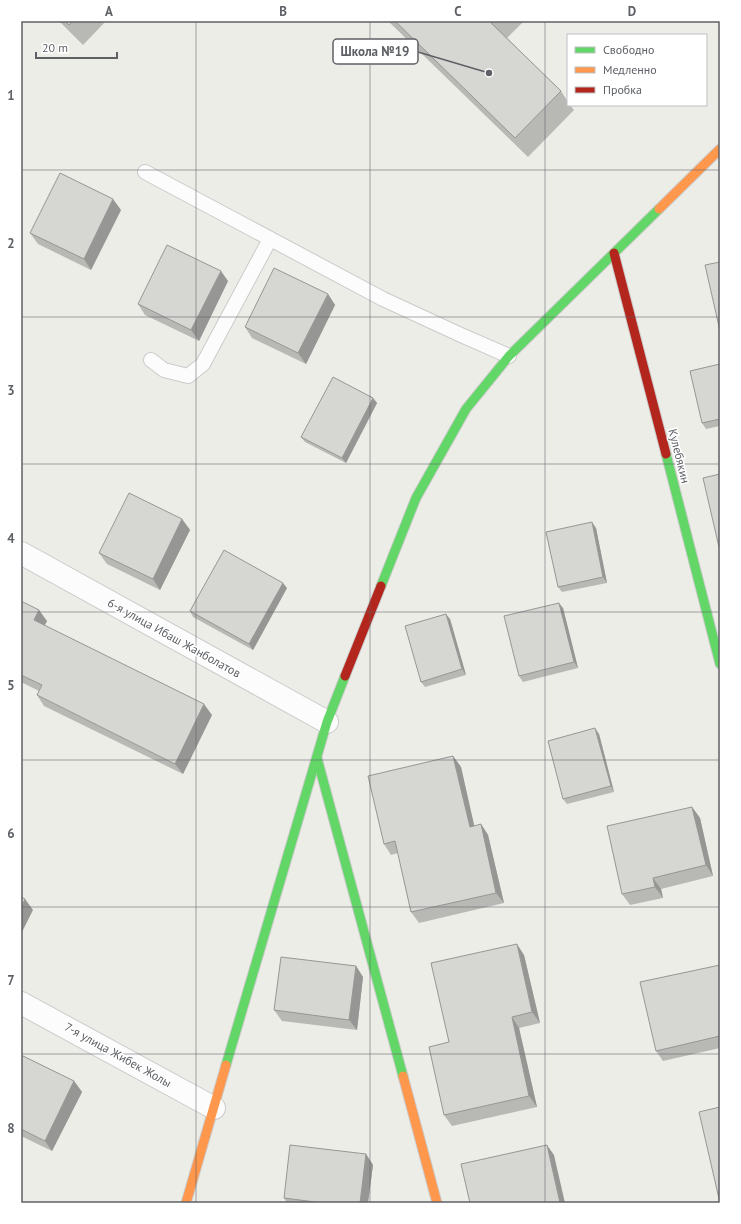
<svg xmlns="http://www.w3.org/2000/svg" width="741" height="1224" font-family="'PT Sans',sans-serif">
	<style>
		.lines { fill: none; stroke-linecap: round; stroke-linejoin: round }
		.lane-casing { stroke: #cacbca; stroke-width: 16 }
		.street-casing { stroke: #cacbca; stroke-width: 24 }
		.fast-casing { stroke: #cbcbcb; stroke-width: 11 }
		.slow-casing { stroke: #cbcbcb; stroke-width: 11 }
		.jam-casing { stroke: #cbcbcb; stroke-width: 11 }
		.lane { stroke: #fcfcfc; stroke-width: 14 }
		.street { stroke: #fcfcfc; stroke-width: 22 }
		.fast { stroke: #63d668; stroke-width: 9 }
		.slow { stroke: #ff974d; stroke-width: 9 }
		.jam { stroke: #b3261e; stroke-width: 9 }
		.wall { fill: #b8b8b5 }
		.shaded-wall { fill: #969694 }
		.building { fill: #d6d6d3; stroke: #969694 }
		.grid { fill: none; stroke: #5d6065; stroke-width: 1; stroke-opacity: 0.55 }
		.labels { text-anchor: middle; stroke-width: 3; stroke-linejoin: round; paint-order: stroke }
		.street-label { font-size: 12px; fill: #5d6065; stroke: #fff }
		.leader { fill: none; stroke: #5d6065; stroke-width: 1.5 }
		.callout-dot { fill: #5d6065; stroke: #fff; stroke-width: 1.5 }
		.callout { fill: #fff; stroke: #5d6065; stroke-width: 1.5 }
		.callout-label { font-size: 13px; text-anchor: middle; font-weight: bold; fill: #5d6065 }
		.neatline { fill: none; stroke: #5d6065; stroke-width: 1.5 }
		.grid-label { font-size: 13px; text-anchor: middle; font-weight: bold; fill: #5d6065 }
	</style>
	<rect width="100%" height="100%" fill="#edede8"/>
	<g class="lines">
		<defs>
			<g id="lane">
				<polyline points="145,172 383,299 461,335 509,356"/>
				<polyline points="151,360 164,370 188,376 203,364 270,239"/>
			</g>
			<g id="street">
				<polyline points="21,553 327,722"/>
				<polyline points="21,1003 214,1108"/>
			</g>
			<g id="fast">
				<polyline points="666,454 720,664"/>
				<polyline points="381,586 416,498 466,409 509,356 659,209"/>
				<polyline points="317,758 403,1076"/>
				<polyline points="226,1065 327,722 345,676"/>
			</g>
			<g id="slow">
				<polyline points="659,209 720,149"/>
				<polyline points="403,1076 437,1203"/>
				<polyline points="186,1203 226,1065"/>
			</g>
			<g id="jam">
				<polyline points="614,253 666,454"/>
				<polyline points="345,676 381,586"/>
			</g>
		</defs>
		<!-- lane casing -->
		<use href="#lane" class="lane-casing"/>
		<!-- street casing -->
		<use href="#street" class="street-casing"/>
		<!-- fast casing -->
		<use href="#fast" class="fast-casing"/>
		<!-- slow casing -->
		<use href="#slow" class="slow-casing"/>
		<!-- jam casing -->
		<use href="#jam" class="jam-casing"/>
		<!-- lane -->
		<use href="#lane" class="lane"/>
		<!-- street -->
		<use href="#street" class="street"/>
		<!-- fast -->
		<use href="#fast" class="fast"/>
		<!-- slow -->
		<use href="#slow" class="slow"/>
		<!-- jam -->
		<use href="#jam" class="jam"/>
	</g>
	<!-- wall -->
	<g class="wall">
		<polygon points="59,21 106,21 83,45"/>
		<polygon points="388,21 524,21 507,38 561,91 568,102 568,105 570,105 574,110 528,157"/>
		<polygon points="121,210 91,270 38,244 30,233"/>
		<polygon points="228,281 199,341 145,315 138,304"/>
		<polygon points="328,294 335,305 306,364 252,338 245,327"/>
		<polygon points="720,364 720,426 706,429 702,423"/>
		<polygon points="373,398 377,403 346,463 305,442 301,437"/>
		<polygon points="182,519 190,530 160,590 107,564 99,553"/>
		<polygon points="596,528 607,583 562,592 558,587"/>
		<polygon points="287,588 253,650 193,617 190,611"/>
		<polygon points="21,601 47,621 44,625 212,715 183,774 44,706 37,695 39,691 21,682"/>
		<polygon points="563,608 578,668 523,682 519,676"/>
		<polygon points="450,619 466,675 425,687 421,682"/>
		<polygon points="599,734 614,792 567,804 563,799"/>
		<polygon points="453,756 461,767 474,826 481,824 488,835 504,903 419,923 411,912 398,853 391,855 384,844"/>
		<polygon points="692,807 700,818 713,876 661,889 663,898 630,905 622,894"/>
		<polygon points="524,955 540,1023 519,1028 537,1107 452,1126 444,1115 449,1042"/>
		<polygon points="720,965 720,1048 663,1061 656,1051"/>
		<polygon points="356,966 363,977 357,1030 282,1021 274,1010"/>
		<polygon points="21,1055 74,1081 82,1092 52,1151 21,1136"/>
		<polygon points="366,1154 373,1165 368,1203 287,1203 284,1198"/>
	</g>
	<!-- shaded-wall -->
	<g class="shaded-wall">
		<polygon points="113,199 121,210 91,270 84,259"/>
		<polygon points="221,271 228,281 199,341 191,330"/>
		<polygon points="328,294 335,305 306,364 298,353"/>
		<polygon points="373,398 377,403 346,463 342,458"/>
		<polygon points="182,519 190,530 160,590 153,579"/>
		<polygon points="592,522 596,528 607,583 603,577"/>
		<polygon points="283,583 287,588 253,650 249,644"/>
		<polygon points="559,603 563,608 578,668 574,662"/>
		<polygon points="39,610 47,621 42,631 34,620"/>
		<polygon points="446,614 450,619 466,675 462,669"/>
		<polygon points="204,704 212,715 183,774 175,764"/>
		<polygon points="595,728 599,734 614,792 611,786"/>
		<polygon points="453,756 461,767 477,838 470,827"/>
		<polygon points="692,807 700,818 713,876 706,865"/>
		<polygon points="481,824 488,835 504,903 496,893"/>
		<polygon points="653,878 661,889 663,898 655,887"/>
		<polygon points="25,899 33,910 21,934 21,908"/>
		<polygon points="517,944 524,955 540,1023 532,1012"/>
		<polygon points="356,966 363,977 357,1030 349,1020"/>
		<polygon points="512,1017 519,1028 537,1107 529,1096"/>
		<polygon points="74,1081 82,1092 52,1151 45,1141"/>
		<polygon points="547,1145 554,1155 565,1203 560,1203"/>
		<polygon points="366,1154 373,1165 368,1203 360,1203"/>
	</g>
	<!-- building -->
	<g class="building">
		<polygon points="65,21 73,21 69,25"/>
		<polygon points="395,21 491,21 490,22 561,91 515,138"/>
		<polygon points="60,173 113,199 84,259 30,233"/>
		<polygon points="167,245 221,271 191,330 138,304"/>
		<polygon points="720,262 720,331 705,265"/>
		<polygon points="274,268 328,294 298,353 245,327"/>
		<polygon points="720,364 720,419 702,423 690,371"/>
		<polygon points="333,377 373,398 342,458 301,437"/>
		<polygon points="720,474 720,546 719,547 703,478"/>
		<polygon points="129,493 182,519 153,579 99,553"/>
		<polygon points="592,522 603,577 558,587 546,532"/>
		<polygon points="224,550 283,583 249,644 190,611"/>
		<polygon points="21,601 39,610 34,620 204,704 175,764 37,695 42,685 21,675"/>
		<polygon points="559,603 574,662 519,676 504,616"/>
		<polygon points="446,614 462,669 421,682 405,626"/>
		<polygon points="595,728 611,786 563,799 548,741"/>
		<polygon points="453,756 470,827 481,824 496,893 411,912 395,841 384,844 368,776"/>
		<polygon points="692,807 706,865 653,878 655,887 622,894 607,826"/>
		<polygon points="21,897 25,899 21,908"/>
		<polygon points="517,944 532,1012 512,1017 529,1096 444,1115 429,1047 449,1042 431,963"/>
		<polygon points="281,957 356,966 349,1020 274,1010"/>
		<polygon points="720,965 720,1036 656,1051 640,982"/>
		<polygon points="21,1055 74,1081 45,1141 21,1129"/>
		<polygon points="720,1107 720,1203 699,1112"/>
		<polygon points="290,1145 366,1154 360,1203 323,1203 284,1198"/>
		<polygon points="547,1145 560,1203 470,1203 461,1164"/>
	</g>
	<!-- grid -->
	<path class="grid" d="M196 21V1203M370 21V1203M545 21V1203M21 170H720M21 317H720M21 464H720M21 612H720M21 760H720M21 907H720M21 1054H720"/>
	<g class="labels">
		<!-- street labels -->
		<g class="street-label">
			<text transform="translate(679 456) rotate(76)" y="4">Кулебякин</text>
			<text transform="translate(174 638) rotate(29)" y="4">6-я улица Ибаш Жанболатов</text>
			<text transform="translate(118 1055) rotate(29)" y="4">7-я улица Жибек Жолы</text>
		</g>
	</g>
	<!-- callouts -->
	<path class="leader" d="M489 73L418 52"/>
	<circle class="callout-dot" cx="489" cy="73" r="4"/>
	<rect class="callout" x="333" y="39" width="85" height="25" rx="4"/>
	<g class="callout-label">
		<text x="375" y="56">Школа №19</text>
	</g>
	<!-- border -->
	<rect width="741" height="1224" fill="none" stroke="#ffffff" stroke-width="44"/>
	<!-- legend -->
	<rect x="567" y="34" width="140" height="72" fill="#ffffff" stroke="#bebfc1"/>
	<rect x="575" y="47" width="20" height="6" fill="#63d668" stroke="#bebfc1"/>
	<text x="603" y="54" font-size="12" fill="#5d6065">Свободно</text>
	<rect x="575" y="67" width="20" height="6" fill="#ff974d" stroke="#bebfc1"/>
	<text x="603" y="74" font-size="12" fill="#5d6065">Медленно</text>
	<rect x="575" y="87" width="20" height="6" fill="#b3261e" stroke="#bebfc1"/>
	<text x="603" y="94" font-size="12" fill="#5d6065">Пробка</text>
	<!-- scale -->
	<path d="M36 52v6h81v-6" fill="none" stroke="#5d6065" stroke-width="2"/>
	<text x="42" y="52" font-size="12" fill="#5d6065" stroke="#ffffff" stroke-width="3" paint-order="stroke">20 m</text>
	<rect x="22" y="22" width="697" height="1180" class="neatline"/>
	<g class="grid-label">
		<text x="109" y="16">A</text>
		<text x="283" y="16">B</text>
		<text x="458" y="16">C</text>
		<text x="632" y="16">D</text>
		<text x="11" y="100">1</text>
		<text x="11" y="248">2</text>
		<text x="11" y="395">3</text>
		<text x="11" y="543">4</text>
		<text x="11" y="690">5</text>
		<text x="11" y="838">6</text>
		<text x="11" y="985">7</text>
		<text x="11" y="1133">8</text>
	</g>
</svg>
